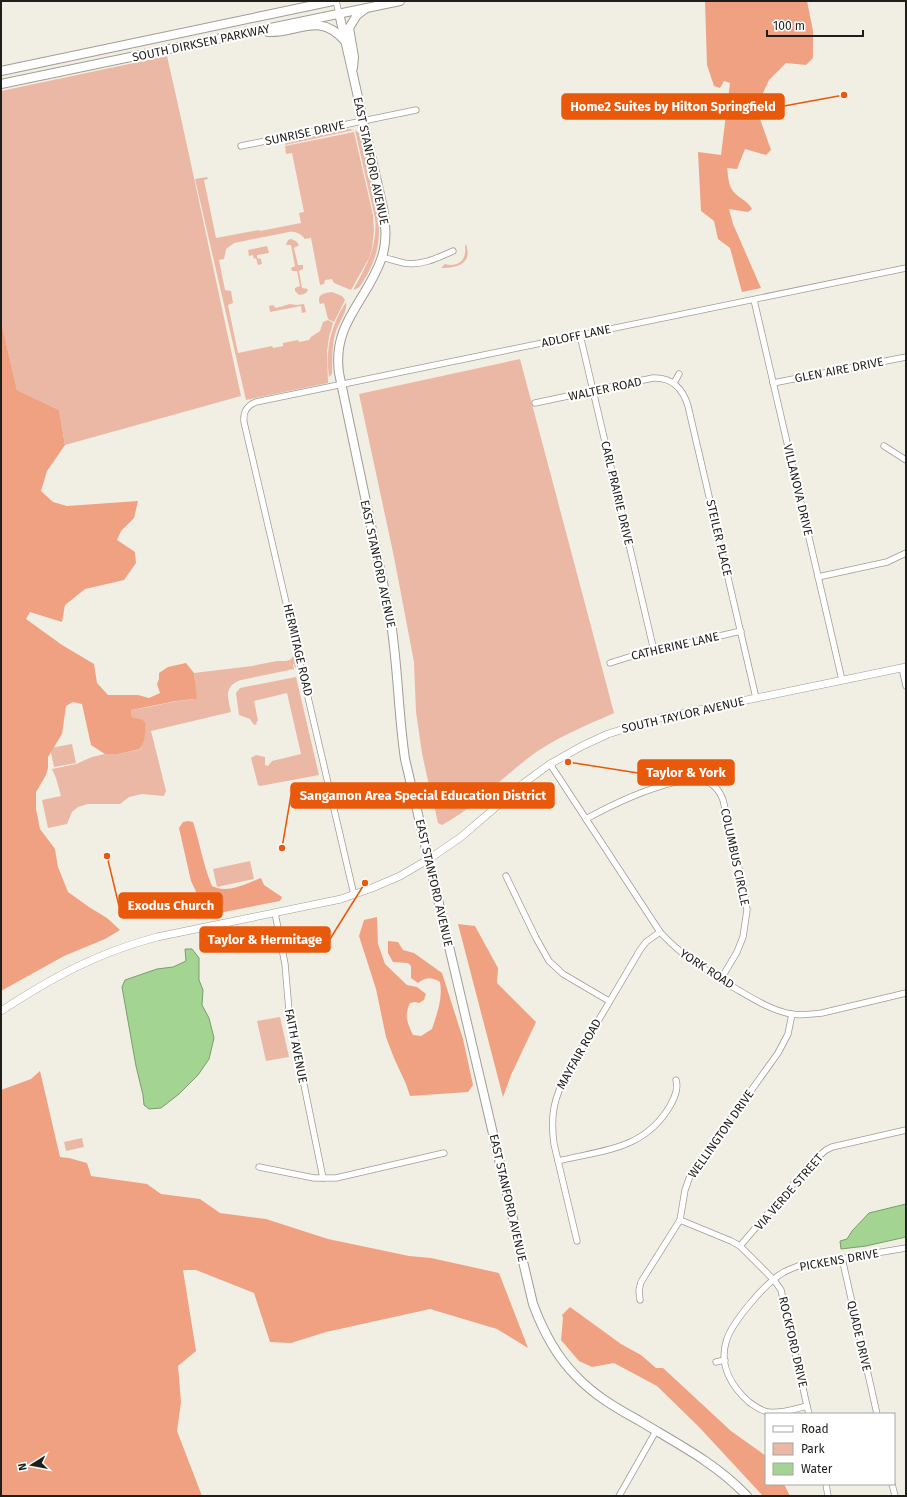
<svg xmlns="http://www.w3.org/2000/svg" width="907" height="1497" font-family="'Fira Sans',sans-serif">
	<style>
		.green { fill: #ebb8a5 }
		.forest { fill: #f0a182 }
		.water { fill: #a3d491; stroke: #7b9d6e }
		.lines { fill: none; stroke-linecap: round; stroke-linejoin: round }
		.minor-casing { stroke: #a09d94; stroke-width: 7 }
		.tertiary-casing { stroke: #a09d94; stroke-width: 8 }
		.secondary-casing { stroke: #a09d94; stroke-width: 10 }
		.minor { stroke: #fff; stroke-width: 5.5 }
		.tertiary { stroke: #fff; stroke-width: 7 }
		.secondary { stroke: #fff; stroke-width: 8 }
		.labels { text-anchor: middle; stroke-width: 4; stroke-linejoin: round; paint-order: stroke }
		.street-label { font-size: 12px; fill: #1f1e1b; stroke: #fff }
		.leader { fill: none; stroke: #e8590c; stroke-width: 1.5 }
		.callout-dot { fill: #e8590c; stroke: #fff; stroke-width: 1.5 }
		.callout { fill: #e8590c; stroke: #e8590c; stroke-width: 1.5 }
		.callout-label { font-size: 13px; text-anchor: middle; font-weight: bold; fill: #fff }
	</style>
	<rect width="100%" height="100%" fill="#f1eee4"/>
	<!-- green -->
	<g class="green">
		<path d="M167 56C193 169 216 283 241 396L65 445 59 410 17 390 1 321V91Z"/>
		<polygon points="347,129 354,130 285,145 286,142"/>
		<path d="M355 130 360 134 361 138C365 155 369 172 373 189 380 222 384 244 367 275 363 281 361 288 353 290 366 267 378 246 375 218Z"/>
		<path d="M354 132 373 215 374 231 372 248 369 258 351 290 334 283 332 279 325 280 324 284 320 285 311 238 305 239C301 234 296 231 289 232L234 243 226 249 224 259 219 260 225 290 231 291 233 303 228 305 238 353 272 346 273 348 283 346V343L298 340 299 342 309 340 311 337 320 331 323 322 328 320 333 323 329 337 327 352 328 383 246 400 195 179 207 177 208 179 204 180 216 238 259 230 260 231 301 223 299 213 304 212 292 153 286 154 285 146Z"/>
		<polygon points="291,239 296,241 299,245 294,248 298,265 303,265 303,269 299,271 302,288 308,289 307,292 304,294 299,295 295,291 295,288 300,286 297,271 292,271 291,268 295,266 291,245 286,245 288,240"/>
		<path d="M466 244C473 264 457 268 441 268L445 264C454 267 464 263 465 253 466 250 464 248 466 244Z"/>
		<polygon points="267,246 269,253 257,255 257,258 261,259 262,264 258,265 256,258 254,259 253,255 249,256 248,250"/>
		<path d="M332 292 342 296 345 300 334 322 328 319 324 303 320 304C316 294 325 293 332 292Z"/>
		<path d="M346 302C348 311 339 322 336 331 331 346 333 359 332 374L329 377C325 349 331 325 346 302Z"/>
		<polygon points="290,304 297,305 304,304 306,312 302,313 301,306 270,312 269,306 273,305 276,308"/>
		<path d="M520 359 614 713C585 726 552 739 527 759 498 781 474 808 442 825L438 823 434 805 435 803V798L431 795 422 753 416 712 414 662 394 557 359 394Z"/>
		<path d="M295 647 298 664 295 668 294 664H293L294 669 241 680C223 686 228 698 231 712L151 731 166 791 164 796 142 794 129 797 120 804H88L78 807 72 812 67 824 48 828 42 800 61 796 56 778 52 769 76 764 92 757 105 754H118L141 749 145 728 141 719 132 717 131 710C153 707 175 700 196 699L194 673 252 666 277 661H286L290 660 294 655Z"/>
		<polygon points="296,677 319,775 260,786 258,785 251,758 256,755 265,757 265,765 268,766 272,761 301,754 287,693 254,701 258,721 256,722 257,724 254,725 250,719 239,715 236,693 240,688"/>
		<polygon points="72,744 76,763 54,767 50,748"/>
		<polygon points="250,861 254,879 217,887 213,869"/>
		<polygon points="280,1017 289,1057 266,1061 257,1021"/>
		<polygon points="82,1138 84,1147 66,1151 64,1142"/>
	</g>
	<!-- forest -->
	<g class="forest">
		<path d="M705 1H807L813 31V58L806 65 786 63 769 80 763 93 768 101 760 119 771 150 766 155 745 149 737 169 727 168C728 173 728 182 731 188 735 197 748 200 752 209L748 212 729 209 733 224 761 288 742 292 730 248 718 239 714 221 701 211 698 152 721 155 730 83 724 81 720 88 714 86 707 65Z"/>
		<path d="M1 321 17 390 59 410 65 445 47 471 41 491 53 502 67 506 138 501 134 518 121 531 117 540 135 552 136 563 124 580 85 589 65 605 62 622 30 612 26 619 62 645 94 664 97 683 108 695H138L149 698 160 693 157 684 159 679V673L168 667 186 663 194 673 197 699C175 700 153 706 131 710L132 717 141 719 145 722C146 729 145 743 140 749L118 754H105L91 745 82 704 73 702 66 706 62 734 48 757V768L46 775 36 792V809L40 829 55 849 58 867 68 892 89 907 107 918 120 930 105 939 64 956 1 991Z"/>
		<path d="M188 821 193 822C200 843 203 865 212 886 227 894 245 884 261 878L264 885 282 897 280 901 214 914 206 913 191 881 179 828 183 822Z"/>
		<path d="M377 917 378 944 385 964 407 985 417 987 426 994 424 1000 419 1003 415 1002 410 1003C404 1016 407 1022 413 1035L421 1036 432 1029C437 1013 443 999 440 982 431 977 426 977 418 983L411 978V966L408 963 393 962 388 953V941L398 942 403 950 414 953 442 973 463 1039 473 1085 468 1092 410 1096 406 1084 394 1058 386 1037 376 989 359 936 364 920Z"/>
		<polygon points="458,924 475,926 498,968 497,983 536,1022 511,1075 503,1097"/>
		<polygon points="40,1071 60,1157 69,1158 87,1163 91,1176 147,1184 161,1194 200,1199 220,1213 266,1219 328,1239 409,1256 431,1258 499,1273 528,1348 497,1329 430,1309 326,1332 291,1343 270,1342 254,1293 196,1270 183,1270 196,1351 178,1366 181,1402 177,1431 202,1496 1,1496 1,1090 31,1079"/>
		<polygon points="570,1307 621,1344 641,1355 656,1368 663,1368 731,1431 766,1456 766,1484 784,1484 790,1496 763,1496 699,1427 657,1386 614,1363 592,1367 579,1361 561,1340 563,1318 562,1315"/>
	</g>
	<!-- water -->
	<g class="water">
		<polygon points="185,949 192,949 199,958 199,980 203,990 202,1005 209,1018 214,1038 209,1059 198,1075 179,1094 161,1108 149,1109 144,1105 143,1095 136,1066 122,987 125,980 157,969 173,967 186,961"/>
		<polygon points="906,1204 906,1237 866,1246 841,1249 840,1241 847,1239 852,1231 869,1213"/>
	</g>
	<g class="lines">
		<defs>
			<g id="minor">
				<polyline points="336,1 339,13"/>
				<polyline points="241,146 416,110"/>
				<path d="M381 257C389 259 396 261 404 263 422 266 437 258 453 251"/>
				<polyline points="754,300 842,680"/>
				<polyline points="580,335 654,651"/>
				<polyline points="674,383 679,374"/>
				<polyline points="773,383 906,357"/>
				<path d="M535 403 653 378C672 377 683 389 688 406L756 698"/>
				<polyline points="884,446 906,460"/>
				<polyline points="818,577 887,562 906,553"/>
				<polyline points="610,663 629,657 741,631"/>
				<polyline points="902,668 906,686"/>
				<path d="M550 764 660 932C683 957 704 969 733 987 752 998 770 1010 791 1014 801 1016 812 1014 822 1013L906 993"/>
				<path d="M586 819C615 803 643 790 675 782 683 781 691 778 699 779 711 781 719 789 723 800L745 894 747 910 743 937 737 952 721 979"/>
				<polyline points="506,876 536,938 549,961 563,974 609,1001"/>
				<path d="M354 895 244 422C243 412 246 406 256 402L906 268"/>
				<polyline points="275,913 285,964 289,1011 323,1178"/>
				<path d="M558 1161C603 1150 644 1150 670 1106 674 1099 679 1089 676 1080"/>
				<polyline points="259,1167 314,1178 336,1178 444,1153"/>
				<polyline points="680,1220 731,1241 740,1246 812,1162 826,1150 832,1147 906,1130"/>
				<path d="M577 1241 554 1144C550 1115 554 1097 568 1072L640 950 646 942 660 932"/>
				<polyline points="740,1246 774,1280 781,1290 807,1406"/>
				<polyline points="842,1258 877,1414"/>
				<polyline points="640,1300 639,1290 641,1282 680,1220 685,1190 690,1176 778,1053 788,1034 792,1014"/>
				<polyline points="716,1362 725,1360"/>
				<path d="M809 1414 807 1406C795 1409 781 1414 768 1412 761 1411 755 1406 749 1402 732 1387 719 1366 726 1342 731 1323 766 1282 784 1272 788 1270 793 1268 798 1266L906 1248"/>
				<polyline points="826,1484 828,1496"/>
				<polyline points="892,1484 895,1496"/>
				<polyline points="619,1496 656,1431"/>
			</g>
			<path id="tertiary" d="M1 1011C53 977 97 953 157 937L341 899 372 888 400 876 429 859 461 837 524 783 550 764 582 746 608 734 660 718 906 667"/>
			<g id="secondary">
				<path d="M339 13 383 208C386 224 387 241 382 257 368 300 332 322 339 373L390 616C398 664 398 712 405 759L533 1304C543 1331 556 1356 576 1376 594 1395 616 1408 638 1420 676 1443 716 1463 747 1496"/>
				<path d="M268 32C299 33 319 11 345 41"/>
				<polyline points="353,68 354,57 349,28 357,15 365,9"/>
				<polyline points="1,71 333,1"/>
				<polyline points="1,84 400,1"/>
			</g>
		</defs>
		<!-- minor casing -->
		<use href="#minor" class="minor-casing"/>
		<!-- tertiary casing -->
		<use href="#tertiary" class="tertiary-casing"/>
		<!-- secondary casing -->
		<use href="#secondary" class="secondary-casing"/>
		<!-- minor -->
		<use href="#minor" class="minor"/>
		<!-- tertiary -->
		<use href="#tertiary" class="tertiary"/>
		<!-- secondary -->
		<use href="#secondary" class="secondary"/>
	</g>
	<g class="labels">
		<!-- street labels -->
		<g class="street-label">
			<text transform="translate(201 43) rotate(-12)" y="4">SOUTH DIRKSEN PARKWAY</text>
			<text transform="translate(305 133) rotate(-12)" y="4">SUNRISE DRIVE</text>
			<text transform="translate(371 161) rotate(78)" y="4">EAST STANFORD AVENUE</text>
			<text transform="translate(576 336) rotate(-12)" y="4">ADLOFF LANE</text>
			<text transform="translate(839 370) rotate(-11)" y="4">GLEN AIRE DRIVE</text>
			<text transform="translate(605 389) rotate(-12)" y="4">WALTER ROAD</text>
			<text transform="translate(798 490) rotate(77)" y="4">VILLANOVA DRIVE</text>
			<text transform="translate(617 493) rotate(77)" y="4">CARL PRAIRIE DRIVE</text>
			<text transform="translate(719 538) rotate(77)" y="4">STEILER PLACE</text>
			<text transform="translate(378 564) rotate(78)" y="4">EAST STANFORD AVENUE</text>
			<text transform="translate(675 646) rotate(-13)" y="4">CATHERINE LANE</text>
			<text transform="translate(298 650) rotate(77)" y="4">HERMITAGE ROAD</text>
			<text transform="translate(683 715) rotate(-13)" y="4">SOUTH TAYLOR AVENUE</text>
			<text transform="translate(735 857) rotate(78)" y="4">COLUMBUS CIRCLE</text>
			<text transform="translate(434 883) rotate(77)" y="4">EAST STANFORD AVENUE</text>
			<text transform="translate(707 969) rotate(33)" y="4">YORK ROAD</text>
			<text transform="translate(296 1046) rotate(79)" y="4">FAITH AVENUE</text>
			<text transform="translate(579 1054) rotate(-61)" y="4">MAYFAIR ROAD</text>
			<text transform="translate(721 1134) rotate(-55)" y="4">WELLINGTON DRIVE</text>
			<text transform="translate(789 1192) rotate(-49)" y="4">VIA VERDE STREET</text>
			<text transform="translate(508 1198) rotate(77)" y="4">EAST STANFORD AVENUE</text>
			<text transform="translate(839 1260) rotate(-10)" y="4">PICKENS DRIVE</text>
			<text transform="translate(859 1336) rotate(77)" y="4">QUADE DRIVE</text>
			<text transform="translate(793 1342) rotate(77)" y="4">ROCKFORD DRIVE</text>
		</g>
	</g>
	<!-- callouts -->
	<path class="leader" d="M844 95L784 106M568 762L638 773M282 848L291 795M107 856L119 906M365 883L330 939"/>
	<g class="callout-dot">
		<circle cx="844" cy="95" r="4"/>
		<circle cx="568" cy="762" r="4"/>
		<circle cx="282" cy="848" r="4"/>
		<circle cx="107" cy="856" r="4"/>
		<circle cx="365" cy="883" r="4"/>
	</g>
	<g class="callout">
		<rect x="562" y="94" width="222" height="25" rx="4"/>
		<rect x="638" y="760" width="96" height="25" rx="4"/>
		<rect x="291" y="783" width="263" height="25" rx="4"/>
		<rect x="119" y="893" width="103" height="25" rx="4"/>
		<rect x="200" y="927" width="130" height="25" rx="4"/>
	</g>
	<g class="callout-label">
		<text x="673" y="111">Home2 Suites by Hilton Springfield</text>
		<text x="686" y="777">Taylor &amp; York</text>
		<text x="423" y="800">Sangamon Area Special Education District</text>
		<text x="171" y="910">Exodus Church</text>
		<text x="265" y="944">Taylor &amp; Hermitage</text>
	</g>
	<!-- border -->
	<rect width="907" height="1497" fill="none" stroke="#1f1e1b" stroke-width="4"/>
	<!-- legend -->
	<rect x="765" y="1413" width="130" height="72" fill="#ffffff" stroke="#a5a5a4"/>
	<rect x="773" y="1426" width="20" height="6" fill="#ffffff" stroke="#a5a5a4"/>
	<text x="801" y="1433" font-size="12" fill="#1f1e1b">Road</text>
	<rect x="773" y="1443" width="20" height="12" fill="#ebb8a5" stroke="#a5a5a4"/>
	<text x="801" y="1453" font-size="12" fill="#1f1e1b">Park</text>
	<rect x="773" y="1463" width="20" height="12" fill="#a3d491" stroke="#a5a5a4"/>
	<text x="801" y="1473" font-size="12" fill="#1f1e1b">Water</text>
	<!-- north arrow -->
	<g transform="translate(32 1465) rotate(259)" stroke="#ffffff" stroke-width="3" paint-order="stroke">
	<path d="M0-3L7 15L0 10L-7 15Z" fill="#1f1e1b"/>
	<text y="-6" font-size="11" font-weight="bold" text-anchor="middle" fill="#1f1e1b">N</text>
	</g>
	<!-- scale -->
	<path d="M767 30v6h96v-6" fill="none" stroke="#1f1e1b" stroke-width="2"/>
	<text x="773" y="30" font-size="12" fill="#1f1e1b" stroke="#ffffff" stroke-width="3" paint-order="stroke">100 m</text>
</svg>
